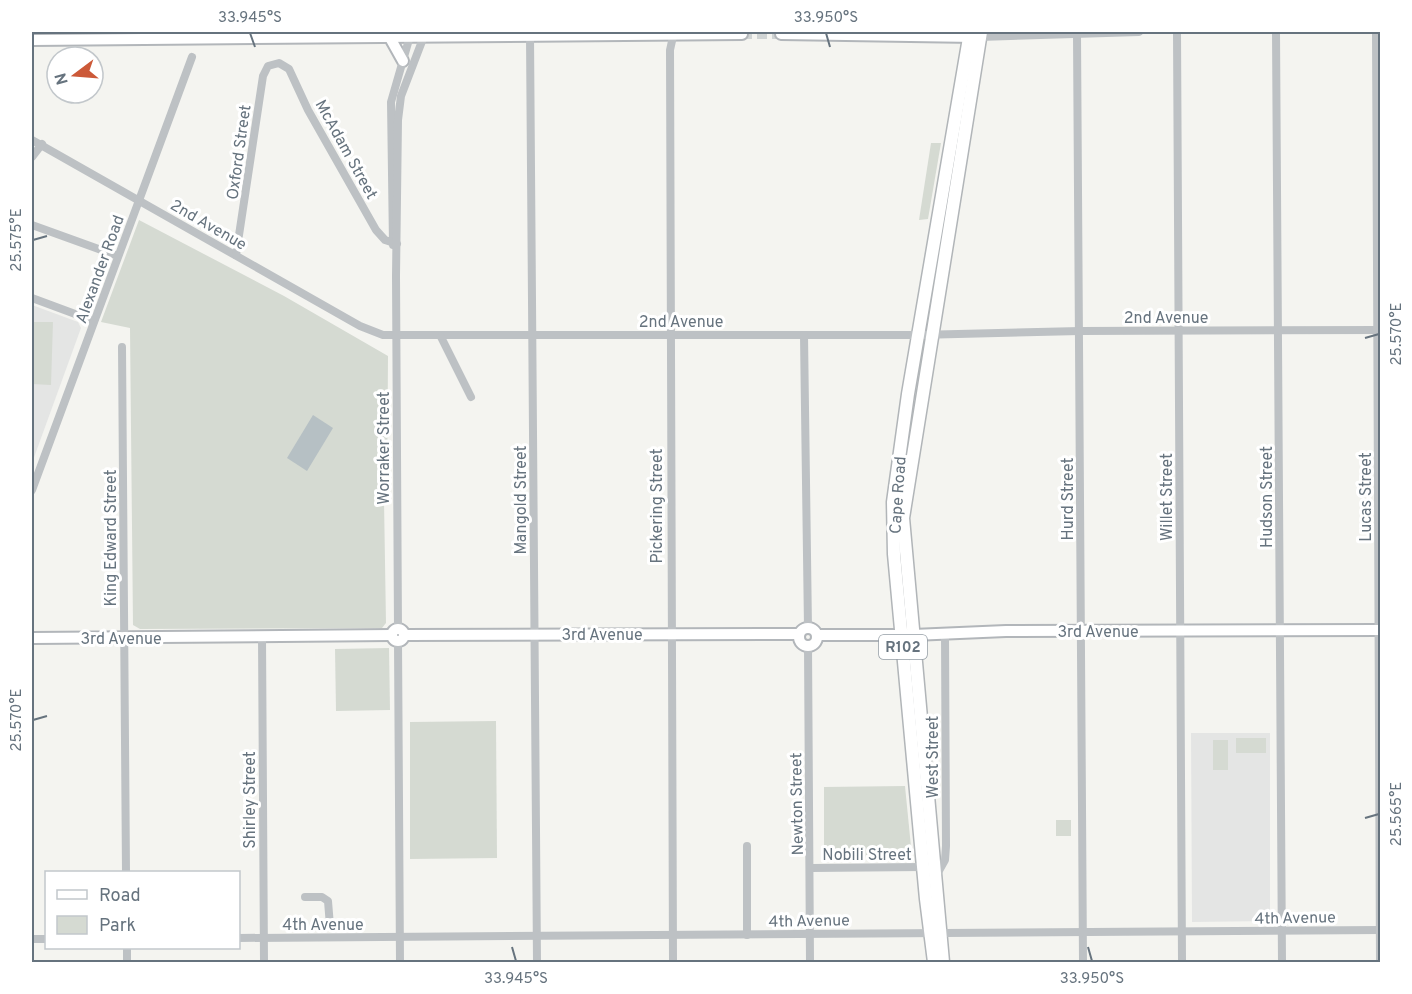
<svg xmlns="http://www.w3.org/2000/svg" width="1412" height="994" font-family="Overpass,sans-serif">
	<style>
		.built { fill: #e4e5e4 }
		.green { fill: #d5dad2 }
		.water { fill: #b6c0c4 }
		.lines { fill: none; stroke-linecap: round; stroke-linejoin: round }
		.secondary-tunnel { stroke: #d0d4d4; stroke-width: 10; stroke-dasharray: 10 5; stroke-linecap: butt }
		.secondary-casing { stroke: #b2b6ba; stroke-width: 14 }
		.primary-casing { stroke: #b1b5b8; stroke-width: 15 }
		.street { stroke: #bdc1c4; stroke-width: 8 }
		.secondary { stroke: #fff; stroke-width: 10 }
		.primary { stroke: #fff; stroke-width: 12 }
		.ticks { fill: none; stroke: #66737e; stroke-width: 2 }
		.labels { text-anchor: middle; stroke-width: 6; stroke-linejoin: round; paint-order: stroke }
		.shield { fill: #fff; stroke: #949da5; stroke-width: 1.5 }
		.shield-label { font-size: 15px; font-weight: bold; fill: #66737e }
		.street-label { font-size: 16px; fill: #66737e; stroke: #fff }
		.neatline { fill: none; stroke: #66737e; stroke-width: 2 }
		.ticks-label { font-size: 15px; text-anchor: middle; fill: #66737e }
	</style>
	<rect width="100%" height="100%" fill="#f4f4f0"/>
	<!-- built -->
	<g class="built">
		<polygon points="32,305 78,322 81,328 32,463"/>
		<polygon points="1191,733 1270,733 1270,921 1192,922"/>
	</g>
	<!-- green -->
	<g class="green">
		<polygon points="931,143 941,143 928,219 919,220"/>
		<polygon points="139,220 284,296 388,356 387,500 384,500 386,623 382,628 140,629 133,625 130,328 101,322"/>
		<polygon points="32,322 53,322 51,385 32,384"/>
		<polygon points="389,648 390,710 336,711 335,649"/>
		<polygon points="496,721 497,858 410,859 410,722"/>
		<rect x="1236" y="738" width="30" height="15"/>
		<rect x="1213" y="740" width="15" height="30"/>
		<polygon points="905,786 912,857 824,858 824,787"/>
		<rect x="1056" y="820" width="15" height="16"/>
	</g>
	<!-- water -->
	<polygon class="water" points="313,415 333,428 307,471 287,458"/>
	<g class="lines">
		<!-- secondary-tunnel -->
		<polyline class="secondary-tunnel" points="742,34 781,34"/>
		<defs>
			<g id="secondary">
				<polyline points="781,34 975,37"/>
				<polyline points="389,36 403,61"/>
				<polyline points="32,40 742,34"/>
				<circle cx="808" cy="637" r="9"/>
				<circle cx="398" cy="635" r="6"/>
				<polyline points="404,635 799,634"/>
				<polyline points="817,635 913,635 1006,631 1380,630"/>
				<polyline points="32,638 391,635"/>
			</g>
			<g id="primary">
				<polyline points="934,962 926,899 894,554 893,502 908,394 970,32"/>
				<polyline points="943,962 903,518 981,32"/>
			</g>
		</defs>
		<!-- secondary casing -->
		<use href="#secondary" class="secondary-casing"/>
		<!-- primary casing -->
		<use href="#primary" class="primary-casing"/>
		<!-- street -->
		<g class="street">
			<polyline points="1177,32 1182,962"/>
			<polyline points="1276,32 1282,962"/>
			<polyline points="1376,32 1380,962"/>
			<polyline points="1077,35 1083,962"/>
			<polyline points="530,36 537,962"/>
			<polyline points="980,37 1139,32"/>
			<polyline points="32,140 360,326 383,335 918,335 1080,331 1380,330"/>
			<polyline points="32,157 42,144"/>
			<polyline points="32,225 118,256"/>
			<polyline points="393,245 391,102 410,36"/>
			<polyline points="236,255 263,76 268,66 279,63 289,69 308,110 376,230 385,240 397,244"/>
			<polyline points="32,298 94,321"/>
			<polyline points="804,335 808,628"/>
			<polyline points="441,337 471,397"/>
			<polyline points="122,347 126,872"/>
			<polyline points="32,490 192,57"/>
			<polyline points="398,629 396,276 398,120 401,96 424,36"/>
			<polyline points="262,637 264,962"/>
			<polyline points="398,642 400,962"/>
			<polyline points="808,646 810,962"/>
			<polyline points="747,846 747,935"/>
			<polyline points="811,868 923,867"/>
			<polyline points="936,876 945,860 946,846 945,634"/>
			<polyline points="305,897 322,897 328,901 330,926"/>
			<polyline points="238,938 1380,930"/>
			<polyline points="32,939 46,939"/>
			<polyline points="127,948 127,962"/>
			<polyline points="673,962 670,50 674,32"/>
		</g>
		<!-- secondary -->
		<use href="#secondary" class="secondary"/>
		<!-- primary -->
		<use href="#primary" class="primary"/>
	</g>
	<!-- ticks -->
	<path class="ticks" d="M250 33 255 47M826 33 830 47M33 240 47 236M1365 338 1379 334M33 720 47 716M1365 818 1379 814M512 947 516 961M1088 947 1092 961"/>
	<g class="labels">
		<!-- shield labels -->
		<rect class="shield" x="879" y="635" width="48" height="24" rx="4.5"/>
		<g class="shield-label">
			<text x="903" y="652">R102</text>
		</g>
		<!-- street labels -->
		<g class="street-label">
			<text transform="translate(347 149) rotate(61)" y="6">McAdam Street</text>
			<text transform="translate(238 152) rotate(-82)" y="6">Oxford Street</text>
			<text transform="translate(209 224) rotate(30)" y="6">2nd Avenue</text>
			<text transform="translate(99 269) rotate(-70)" y="6">Alexander Road</text>
			<text x="1166" y="323">2nd Avenue</text>
			<text x="681" y="327">2nd Avenue</text>
			<text transform="translate(383 448) rotate(-90)" y="6">Worraker Street</text>
			<text transform="translate(897 495) rotate(-86)" y="6">Cape Road</text>
			<text transform="translate(1166 497) rotate(-90)" y="6">Willet Street</text>
			<text transform="translate(1266 497) rotate(-90)" y="6">Hudson Street</text>
			<text transform="translate(1365 497) rotate(-90)" y="6">Lucas Street</text>
			<text transform="translate(1067 499) rotate(-90)" y="6">Hurd Street</text>
			<text transform="translate(520 500) rotate(-90)" y="6">Mangold Street</text>
			<text transform="translate(656 506) rotate(-90)" y="6">Pickering Street</text>
			<text transform="translate(110 538) rotate(-90)" y="6">King Edward Street</text>
			<text x="1098" y="637">3rd Avenue</text>
			<text x="602" y="640">3rd Avenue</text>
			<text x="121" y="644">3rd Avenue</text>
			<text transform="translate(932 757) rotate(-90)" y="6">West Street</text>
			<text transform="translate(249 800) rotate(-90)" y="6">Shirley Street</text>
			<text transform="translate(796 804) rotate(-91)" y="6">Newton Street</text>
			<text x="867" y="860">Nobili Street</text>
			<text transform="translate(1295 917) rotate(-1)" y="6">4th Avenue</text>
			<text transform="translate(809 920) rotate(-1)" y="6">4th Avenue</text>
			<text x="323" y="930">4th Avenue</text>
		</g>
	</g>
	<!-- border -->
	<rect width="1412" height="994" fill="none" stroke="#ffffff" stroke-width="66"/>
	<!-- legend -->
	<rect x="45" y="871" width="195" height="78" fill="#ffffff" stroke="#c2c7cb" stroke-width="1.5"/>
	<rect x="57" y="890" width="30" height="9" fill="#ffffff" stroke="#c2c7cb" stroke-width="1.5"/>
	<text x="99" y="901" font-size="18" fill="#66737e">Road</text>
	<rect x="57" y="916" width="30" height="18" fill="#d5dad2" stroke="#c2c7cb" stroke-width="1.5"/>
	<text x="99" y="931" font-size="18" fill="#66737e">Park</text>
	<!-- north arrow -->
	<g transform="translate(75 75) rotate(254)"><circle r="28" fill="#ffffff" stroke="#c2c7cb" stroke-width="1.5"/>
	<path d="M0-4.5L10 22L0 15L-10 22Z" fill="#cc5938"/>
	<text y="-9" font-size="16" font-weight="bold" text-anchor="middle" fill="#66737e">N</text>
	</g>
	<rect x="33" y="33" width="1346" height="928" class="neatline"/>
	<g class="ticks-label">
		<text x="250" y="22">33.945°S</text>
		<text x="826" y="22">33.950°S</text>
		<text transform="translate(16 240) rotate(-90)" y="5">25.575°E</text>
		<text transform="translate(1396 334) rotate(-90)" y="5">25.570°E</text>
		<text transform="translate(16 720) rotate(-90)" y="5">25.570°E</text>
		<text transform="translate(1396 814) rotate(-90)" y="5">25.565°E</text>
		<text x="516" y="983">33.945°S</text>
		<text x="1092" y="983">33.950°S</text>
	</g>
</svg>
